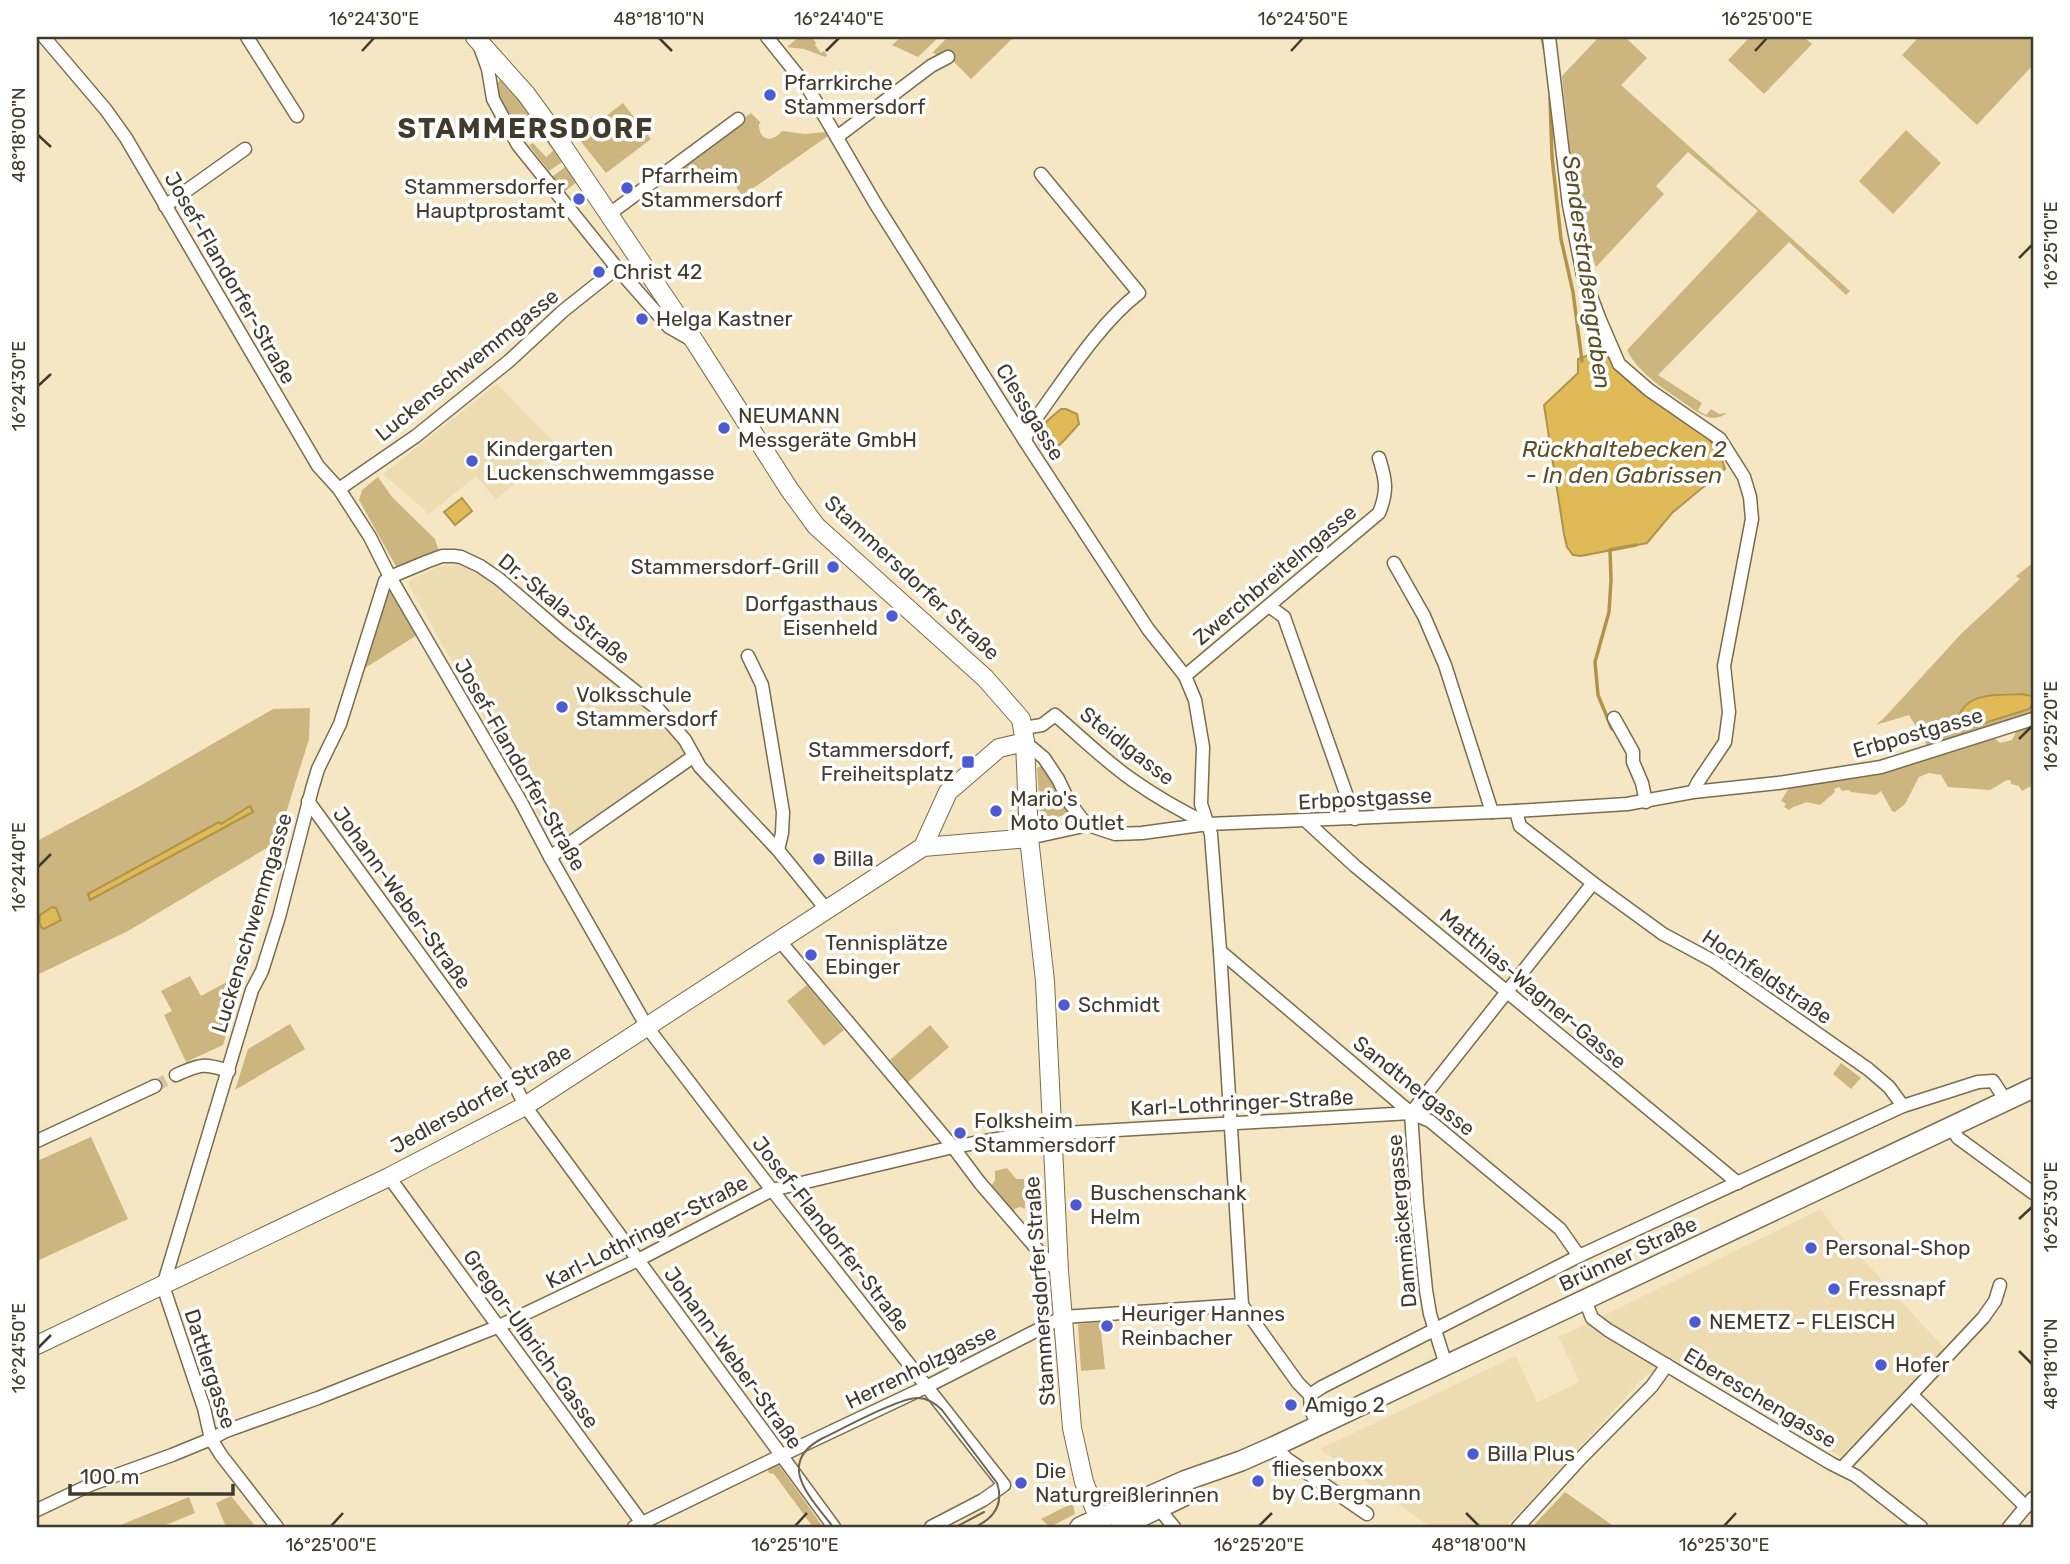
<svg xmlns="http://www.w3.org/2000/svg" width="2070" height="1564" font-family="Rubik,sans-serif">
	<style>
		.built { fill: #eddbb1 }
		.green { fill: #ccb57e }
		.water { fill: #e0ba57; stroke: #b0944a; stroke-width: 2 }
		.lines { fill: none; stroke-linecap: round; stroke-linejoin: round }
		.stream { stroke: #b0944a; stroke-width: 3.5 }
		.street-tunnel { stroke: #d2c5a6; stroke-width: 12; stroke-dasharray: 12 6; stroke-linecap: butt }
		.street-casing { stroke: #7a6d4d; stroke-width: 15 }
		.secondary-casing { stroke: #7a6d4d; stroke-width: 20 }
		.primary-casing { stroke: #7a6d4d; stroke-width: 22 }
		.street { stroke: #fff; stroke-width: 12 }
		.secondary { stroke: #fff; stroke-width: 18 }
		.primary { stroke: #fff; stroke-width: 19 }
		.tram { stroke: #6e6652; stroke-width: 2 }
		.ticks { fill: none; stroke: #413b2d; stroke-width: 2.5 }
		.poi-dot { fill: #4c5bd0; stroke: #fff; stroke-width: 2.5 }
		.labels { text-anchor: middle; stroke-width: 7; stroke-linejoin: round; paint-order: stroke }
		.poi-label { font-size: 21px; fill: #413b2d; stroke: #fff; text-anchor: start }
		.street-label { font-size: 21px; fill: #413b2d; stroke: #fff }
		.water-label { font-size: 23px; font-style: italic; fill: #5f4f26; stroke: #fff }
		.district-label { font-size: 28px; font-weight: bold; letter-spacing: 2px; fill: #413b2d; stroke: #fff }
		.neatline { fill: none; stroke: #413b2d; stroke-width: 2.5 }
		.ticks-label { font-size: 18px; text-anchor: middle; fill: #413b2d }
	</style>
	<rect width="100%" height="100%" fill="#f6e7c4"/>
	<!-- built -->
	<g class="built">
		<polygon points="497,384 560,448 496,499 476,476 429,514 383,474"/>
		<polygon points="457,565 464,566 479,574 582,658 600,668 664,721 688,755 557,842 537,812 409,585 410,580 440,566"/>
		<polygon points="1821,1209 1835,1229 1945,1349 1841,1457 1686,1362 1646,1375 1506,1527 1430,1527 1320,1449 1516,1356 1537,1402 1580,1382 1558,1336 1570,1332"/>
	</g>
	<!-- green -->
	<g class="green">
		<polygon points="799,37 812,37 816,43 815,45 821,53 824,51 827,55 825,57 804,49 787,47"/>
		<polygon points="901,37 939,37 918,57 892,45"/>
		<polygon points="948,37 1014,37 971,79 947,55 938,57 933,52"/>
		<path d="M1599 37H1625L1647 58 1621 85 1850 291 1846 295 1789 242 1658 375 1702 403 1698 410 1706 415 1711 409 1719 414 1727 413C1716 421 1708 418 1697 412 1673 394 1640 377 1627 350L1758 211 1688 152 1656 186 1664 194 1596 267 1576 212 1562 76Z"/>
		<polygon points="1750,37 1804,37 1812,44 1764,94 1728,60"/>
		<polygon points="1919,37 2033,37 2033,65 1977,125 1902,55"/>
		<polygon points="501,79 504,79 543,129 530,136 528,140 525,140 506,113 496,91 496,84"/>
		<polygon points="623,103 651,139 606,173 578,138"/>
		<path d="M751 113 761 123 759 124C759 141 772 143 782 131L805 134 825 132 828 136 742 196 731 178 728 179 721 165 690 180 679 166Z"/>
		<polygon points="1906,130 1941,163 1893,214 1859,181"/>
		<polygon points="544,134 565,160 549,171 529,145 533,143 546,157 553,151 543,137"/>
		<polygon points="566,166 577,182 564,192 552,177"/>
		<polygon points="378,477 392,497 435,539 439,552 398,570 359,500 362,490"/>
		<path d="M2030 565H2033V696C2016 690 1989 695 1972 700L1962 720 1965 725 2008 716 2031 707H2033V714L1965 736 1927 746C1922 734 1915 726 1909 715L1876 725 1885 717 1961 634 2020 579 2016 576Z"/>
		<polygon points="392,590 417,635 362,670 386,591"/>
		<polygon points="310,708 309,739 277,842 128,931 37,975 37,841 138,787 273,709"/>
		<path d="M2033 726V785L2022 791 2019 786 2011 784 2010 780H2007L1990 790 1948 787 1941 775 1929 773 1919 777 1905 804 1895 812 1892 811 1881 791 1876 795 1851 792 1849 790 1842 791 1839 787 1834 789 1835 792 1820 805 1806 802C1800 806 1794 805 1789 810L1784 807 1786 804 1781 801 1789 788 1884 774 1993 737 2000 743 2012 740 2017 730Z"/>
		<polygon points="1043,765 1069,813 1041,823 1037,768"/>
		<polygon points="245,972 223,1045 186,1062 164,1015 172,1011 161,991 190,976 201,996"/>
		<polygon points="807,985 844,1030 824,1046 787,1001"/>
		<polygon points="290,1024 305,1049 235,1090 248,1049"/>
		<polygon points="930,1025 949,1047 908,1082 890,1060"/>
		<polygon points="1841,1063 1861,1078 1851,1089 1833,1074"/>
		<polygon points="91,1137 128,1219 37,1261 37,1161"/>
		<polygon points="1007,1168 1016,1179 1024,1179 1025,1209 1020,1207 1014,1209 1015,1212 1012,1214 990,1188 995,1180 995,1171"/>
		<polygon points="1100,1322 1105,1369 1081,1371 1078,1324"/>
		<polygon points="778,1464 823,1527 813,1527 774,1474 769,1473 767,1469"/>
		<polygon points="1565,1492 1615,1527 1532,1527"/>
		<polygon points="231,1496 256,1527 226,1527 216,1503"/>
		<polygon points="189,1497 195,1513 161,1527 116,1527"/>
		<polygon points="1071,1504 1073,1505 1075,1514 1050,1527 1041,1519"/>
	</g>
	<!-- water -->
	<g class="water">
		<polygon points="1602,350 1620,371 1704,433 1720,453 1725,469 1672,513 1647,543 1581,556 1573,555 1567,547 1564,534 1544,405 1578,373 1578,359"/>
		<path d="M1061 409H1066L1077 414 1079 424C1069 434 1059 451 1044 451 1028 435 1047 420 1061 409Z"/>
		<polygon points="462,498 472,511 455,525 444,512"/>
		<path d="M2021 694 2033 696V704L2029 709 1972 727 1965 725 1959 717C1966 692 1999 695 2021 694Z"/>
		<polygon points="250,806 253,812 90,900 88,894 219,822 221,824"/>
		<path d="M52 907 56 908 61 920 44 929C39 927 39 919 40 915Z"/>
	</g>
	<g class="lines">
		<!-- stream -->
		<g class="stream">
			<polyline points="1542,37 1545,52"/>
			<polyline points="1550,98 1552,157 1561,239 1573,292 1582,361"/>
			<polyline points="1612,729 1598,695 1595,662 1609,612 1611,580 1610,550 1636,545"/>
		</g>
		<!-- street-tunnel -->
		<polyline class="street-tunnel" points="155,1086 176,1075"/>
		<defs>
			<g id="street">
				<polyline points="44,37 106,110 126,138 318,466 339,489 370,537 390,577 521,802 550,857 647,1027 772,1190 1004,1485 983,1500 931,1527"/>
				<polyline points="247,37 297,116"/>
				<polyline points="767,37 808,88 875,203 1025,441 1148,629 1185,676 1195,700 1203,747 1201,804 1211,834 1220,951 1242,1305 1298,1383 1310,1395 1311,1410 1318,1426"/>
				<polyline points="1549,37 1569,205 1583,275 1600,320 1619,364 1649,390 1720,439 1744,477 1750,497 1752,519 1724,666 1729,712 1725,742 1698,782 1693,792"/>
				<polyline points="480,47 488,69 493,99 518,145 617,268 669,327 690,339"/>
				<polyline points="837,137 931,66 948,57"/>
				<polyline points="165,206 245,149"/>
				<polyline points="608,215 738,119"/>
				<path d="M1025 441 1029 428C1061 385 1097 325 1139 293L1041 174"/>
				<polyline points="339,489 416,436 509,361 563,311 617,268"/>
				<polyline points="1394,563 1424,616 1445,665 1492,812"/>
				<polyline points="1269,606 1284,617 1355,819"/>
				<polyline points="748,656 762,685 783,812 782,833 778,850"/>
				<path d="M1185 676 1379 513C1388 491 1386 480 1379 458"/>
				<polyline points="1614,718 1633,752 1633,762 1642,783 1646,802"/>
				<path d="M1023 728 1042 725 1055 715C1080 736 1104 760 1131 779 1155 796 1181 811 1208 824"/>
				<polyline points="1025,742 1044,758 1058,779 1069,802 1082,819 1088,825 1115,834 1142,833 1208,824 1516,811 1627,804 1693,792 1778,783 1881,767 2033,719"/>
				<polyline points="308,801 516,1087 525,1106 834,1527"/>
				<polyline points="1516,811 1520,826 1593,883 1663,934 1715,962 1868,1069 1889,1087 1903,1106"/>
				<polyline points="1306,821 1355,866 1738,1183"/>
				<polyline points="1029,838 1088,825"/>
				<polyline points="550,857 694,756"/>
				<polyline points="779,940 953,1147 980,1183 1049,1263 1059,1271"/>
				<polyline points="1220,951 1411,1113 1430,1121 1560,1229 1579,1256"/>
				<path d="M176 1075C201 1064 203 1063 229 1071"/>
				<polyline points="1951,1127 1958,1138 2033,1193"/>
				<polyline points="37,1141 155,1086"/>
				<polyline points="389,1177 642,1523"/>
				<polyline points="1585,1300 1592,1318 1608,1330 1832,1464 1856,1476 1921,1527"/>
				<polyline points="1446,1365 1430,1314 1426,1290 1417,1202 1411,1113 1593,883"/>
				<polyline points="1310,1395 1322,1387 1579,1256 1903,1106 1978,1082 1993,1081 2006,1101"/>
				<polyline points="1912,1395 2026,1507"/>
				<polyline points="1275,1446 1287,1459 1367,1514"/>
				<polyline points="1842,1468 1983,1318 1995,1301 2000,1285"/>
				<polyline points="1161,1506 1164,1515 1174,1527"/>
				<polyline points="37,1510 92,1484 172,1455 211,1439 226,1431 318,1398 497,1327 638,1260 772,1190 953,1147 1052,1129 1065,1133 1411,1113"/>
				<polyline points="277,1527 221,1455 211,1439 204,1408 163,1286 252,990 262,971 279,917 312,789 318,769 340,724 385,581 390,577 426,562 442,556 454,556 461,557 480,566 499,579 563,634 659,710 685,740 700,767 778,850 826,909"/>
				<polyline points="634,1527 780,1456 926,1387 1063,1317 1242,1305"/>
				<polyline points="1518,1527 1581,1458 1652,1386 1667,1365"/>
				<polyline points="2009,1527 2033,1498"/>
			</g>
			<g id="secondary">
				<polyline points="475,37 526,94 550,127 695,342 789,489 816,526 985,678 1021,719 1025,742 1029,838 1045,981 1059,1271 1072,1428 1084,1482 1102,1527"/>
				<polyline points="923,847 948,792 999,748 1025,742"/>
				<polyline points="37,1345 389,1177 525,1106 923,847 1029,838"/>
			</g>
			<g id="primary">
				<polyline points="1080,1527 1184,1481 1241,1461 1275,1446 2033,1088"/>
				<polyline points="1120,1527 1184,1496"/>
			</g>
		</defs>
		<!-- street casing -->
		<use href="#street" class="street-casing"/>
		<!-- secondary casing -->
		<use href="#secondary" class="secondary-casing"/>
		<!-- primary casing -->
		<use href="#primary" class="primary-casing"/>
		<!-- street -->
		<use href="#street" class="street"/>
		<!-- secondary -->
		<use href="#secondary" class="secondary"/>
		<!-- primary -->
		<use href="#primary" class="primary"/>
		<!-- tram -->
		<g class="tram">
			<path d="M833 1527C811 1498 774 1463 823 1438 842 1429 901 1397 918 1398 928 1398 935 1403 942 1410L997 1483C1004 1504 994 1518 975 1527"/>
			<polyline points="956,1527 984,1512"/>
		</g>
	</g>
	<!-- ticks -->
	<path class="ticks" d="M659 38 672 51M362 51 374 38M826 51 839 38M1291 51 1303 38M1755 51 1767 38M38 135 51 147M2019 258 2032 245M38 386 51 374M2019 739 2032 726M38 867 51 854M2019 1219 2032 1207M38 1348 51 1335M2019 1351 2032 1364M1466 1513 1479 1526M331 1526 343 1513M795 1526 807 1513M1259 1526 1272 1513M1724 1526 1736 1513"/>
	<!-- markers -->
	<g class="poi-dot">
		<circle cx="770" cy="95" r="7"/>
		<circle cx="627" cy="188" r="7"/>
		<circle cx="579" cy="199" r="7"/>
		<circle cx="599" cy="272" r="7"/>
		<circle cx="642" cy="319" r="7"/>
		<circle cx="724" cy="428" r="7"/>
		<circle cx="472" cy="461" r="7"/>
		<circle cx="833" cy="567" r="7"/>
		<circle cx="892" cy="616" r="7"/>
		<circle cx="562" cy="707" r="7"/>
		<rect x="961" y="755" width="14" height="14" rx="3.5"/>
		<circle cx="996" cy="811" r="7"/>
		<circle cx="819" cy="859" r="7"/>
		<circle cx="811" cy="955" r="7"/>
		<circle cx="1064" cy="1005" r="7"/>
		<circle cx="960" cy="1133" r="7"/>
		<circle cx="1076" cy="1205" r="7"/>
		<circle cx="1811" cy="1248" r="7"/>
		<circle cx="1834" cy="1289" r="7"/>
		<circle cx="1695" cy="1322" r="7"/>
		<circle cx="1107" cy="1326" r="7"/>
		<circle cx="1881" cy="1365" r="7"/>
		<circle cx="1291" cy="1405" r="7"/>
		<circle cx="1473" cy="1454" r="7"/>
		<circle cx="1258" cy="1481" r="7"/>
		<circle cx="1021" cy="1483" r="7"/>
	</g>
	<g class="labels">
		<!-- poi labels -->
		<g class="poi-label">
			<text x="784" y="90">Pfarrkirche<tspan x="784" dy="24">Stammersdorf</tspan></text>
			<text x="641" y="183">Pfarrheim<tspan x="641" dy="24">Stammersdorf</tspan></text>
			<text x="565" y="194" text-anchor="end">Stammersdorfer<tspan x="565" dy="24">Hauptprostamt</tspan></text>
			<text x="613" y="279">Christ 42</text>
			<text x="656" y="326">Helga Kastner</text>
			<text x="738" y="423">NEUMANN<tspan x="738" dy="24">Messgeräte GmbH</tspan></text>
			<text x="486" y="456">Kindergarten<tspan x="486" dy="24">Luckenschwemmgasse</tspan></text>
			<text x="819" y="574" text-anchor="end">Stammersdorf-Grill</text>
			<text x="878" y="611" text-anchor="end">Dorfgasthaus<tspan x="878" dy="24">Eisenheld</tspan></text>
			<text x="576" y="702">Volksschule<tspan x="576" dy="24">Stammersdorf</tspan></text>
			<text x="954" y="757" text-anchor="end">Stammersdorf,<tspan x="954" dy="24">Freiheitsplatz</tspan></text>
			<text x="1010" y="806">Mario's<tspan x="1010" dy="24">Moto Outlet</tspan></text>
			<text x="833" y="866">Billa</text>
			<text x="825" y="950">Tennisplätze<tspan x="825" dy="24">Ebinger</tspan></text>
			<text x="1078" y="1012">Schmidt</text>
			<text x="974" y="1128">Folksheim<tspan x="974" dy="24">Stammersdorf</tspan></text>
			<text x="1090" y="1200">Buschenschank<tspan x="1090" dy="24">Helm</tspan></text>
			<text x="1825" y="1255">Personal-Shop</text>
			<text x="1848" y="1296">Fressnapf</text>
			<text x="1121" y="1321">Heuriger Hannes<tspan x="1121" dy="24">Reinbacher</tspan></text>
			<text x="1709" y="1329">NEMETZ - FLEISCH</text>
			<text x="1895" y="1372">Hofer</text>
			<text x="1305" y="1412">Amigo 2</text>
			<text x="1487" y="1461">Billa Plus</text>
			<text x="1272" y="1476">fliesenboxx<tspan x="1272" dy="24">by C.Bergmann</tspan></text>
			<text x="1035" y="1478">Die<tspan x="1035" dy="24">Naturgreißlerinnen</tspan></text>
		</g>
		<!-- street labels -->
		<g class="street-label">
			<text transform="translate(230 278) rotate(60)" y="7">Josef-Flandorfer-Straße</text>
			<text transform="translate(467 365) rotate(-39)" y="7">Luckenschwemmgasse</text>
			<text transform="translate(1030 412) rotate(58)" y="7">Clessgasse</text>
			<text transform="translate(1275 575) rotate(-40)" y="7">Zwerchbreitelngasse</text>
			<text transform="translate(912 578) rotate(43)" y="7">Stammersdorfer Straße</text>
			<text transform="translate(564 609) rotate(39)" y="7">Dr.-Skala-Straße</text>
			<text transform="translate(1918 733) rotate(-16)" y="7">Erbpostgasse</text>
			<text transform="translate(1127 746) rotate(38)" y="7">Steidlgasse</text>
			<text transform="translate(520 765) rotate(60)" y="7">Josef-Flandorfer-Straße</text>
			<text transform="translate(1365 799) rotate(-3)" y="7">Erbpostgasse</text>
			<text transform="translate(402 898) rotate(54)" y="7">Johann-Weber-Straße</text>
			<text transform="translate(252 923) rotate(-73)" y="7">Luckenschwemmgasse</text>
			<text transform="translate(1767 977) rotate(34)" y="7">Hochfeldstraße</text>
			<text transform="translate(1533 989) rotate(40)" y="7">Matthias-Wagner-Gasse</text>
			<text transform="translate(1414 1086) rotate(38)" y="7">Sandtnergasse</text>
			<text transform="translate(481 1099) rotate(-29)" y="7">Jedlersdorfer Straße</text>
			<text transform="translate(1242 1103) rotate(-3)" y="7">Karl-Lothringer-Straße</text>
			<text transform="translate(1402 1221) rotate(-95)" y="7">Dammäckergasse</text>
			<text transform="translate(647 1232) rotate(-27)" y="7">Karl-Lothringer-Straße</text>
			<text transform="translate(831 1234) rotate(52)" y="7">Josef-Flandorfer-Straße</text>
			<text transform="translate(1628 1254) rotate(-25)" y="7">Brünner Straße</text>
			<text transform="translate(1040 1291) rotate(-94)" y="7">Stammersdorfer Straße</text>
			<text transform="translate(531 1339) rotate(54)" y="7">Gregor-Ulbrich-Gasse</text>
			<text transform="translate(733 1358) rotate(54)" y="7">Johann-Weber-Straße</text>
			<text transform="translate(921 1367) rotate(-26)" y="7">Herrenholzgasse</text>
			<text transform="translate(210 1369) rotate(72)" y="7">Dattlergasse</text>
			<text transform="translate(1760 1398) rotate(31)" y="7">Ebereschengasse</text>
		</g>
		<!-- water labels -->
		<g class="water-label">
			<text transform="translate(1587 272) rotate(82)" y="8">Senderstraßengraben</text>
			<text x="1624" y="457">Rückhaltebecken 2<tspan x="1624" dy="26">- In den Gabrissen</tspan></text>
		</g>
		<!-- district labels -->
		<g class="district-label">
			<text x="526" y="138">STAMMERSDORF</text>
		</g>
	</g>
	<!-- border -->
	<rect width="2070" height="1564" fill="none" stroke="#ffffff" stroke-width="77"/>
	<!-- scale -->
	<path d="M70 1484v10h163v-10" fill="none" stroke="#413b2d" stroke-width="3.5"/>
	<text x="80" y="1484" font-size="21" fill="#413b2d" stroke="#ffffff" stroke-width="5" paint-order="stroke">100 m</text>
	<rect x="38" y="38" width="1994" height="1488" class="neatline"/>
	<g class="ticks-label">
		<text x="374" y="25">16°24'30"E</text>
		<text x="659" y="25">48°18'10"N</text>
		<text x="839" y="25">16°24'40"E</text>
		<text x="1303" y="25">16°24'50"E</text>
		<text x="1767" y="25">16°25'00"E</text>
		<text transform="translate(19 135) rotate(-90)" y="6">48°18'00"N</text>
		<text transform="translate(2051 245) rotate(-90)" y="6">16°25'10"E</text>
		<text transform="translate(19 386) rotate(-90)" y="6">16°24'30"E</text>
		<text transform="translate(2051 726) rotate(-90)" y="6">16°25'20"E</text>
		<text transform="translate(19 867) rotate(-90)" y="6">16°24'40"E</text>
		<text transform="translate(2051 1207) rotate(-90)" y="6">16°25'30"E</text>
		<text transform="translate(19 1348) rotate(-90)" y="6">16°24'50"E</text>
		<text transform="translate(2051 1364) rotate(-90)" y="6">48°18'10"N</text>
		<text x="331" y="1551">16°25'00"E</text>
		<text x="795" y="1551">16°25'10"E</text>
		<text x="1259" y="1551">16°25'20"E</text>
		<text x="1479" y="1551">48°18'00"N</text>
		<text x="1724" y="1551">16°25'30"E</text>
	</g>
</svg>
